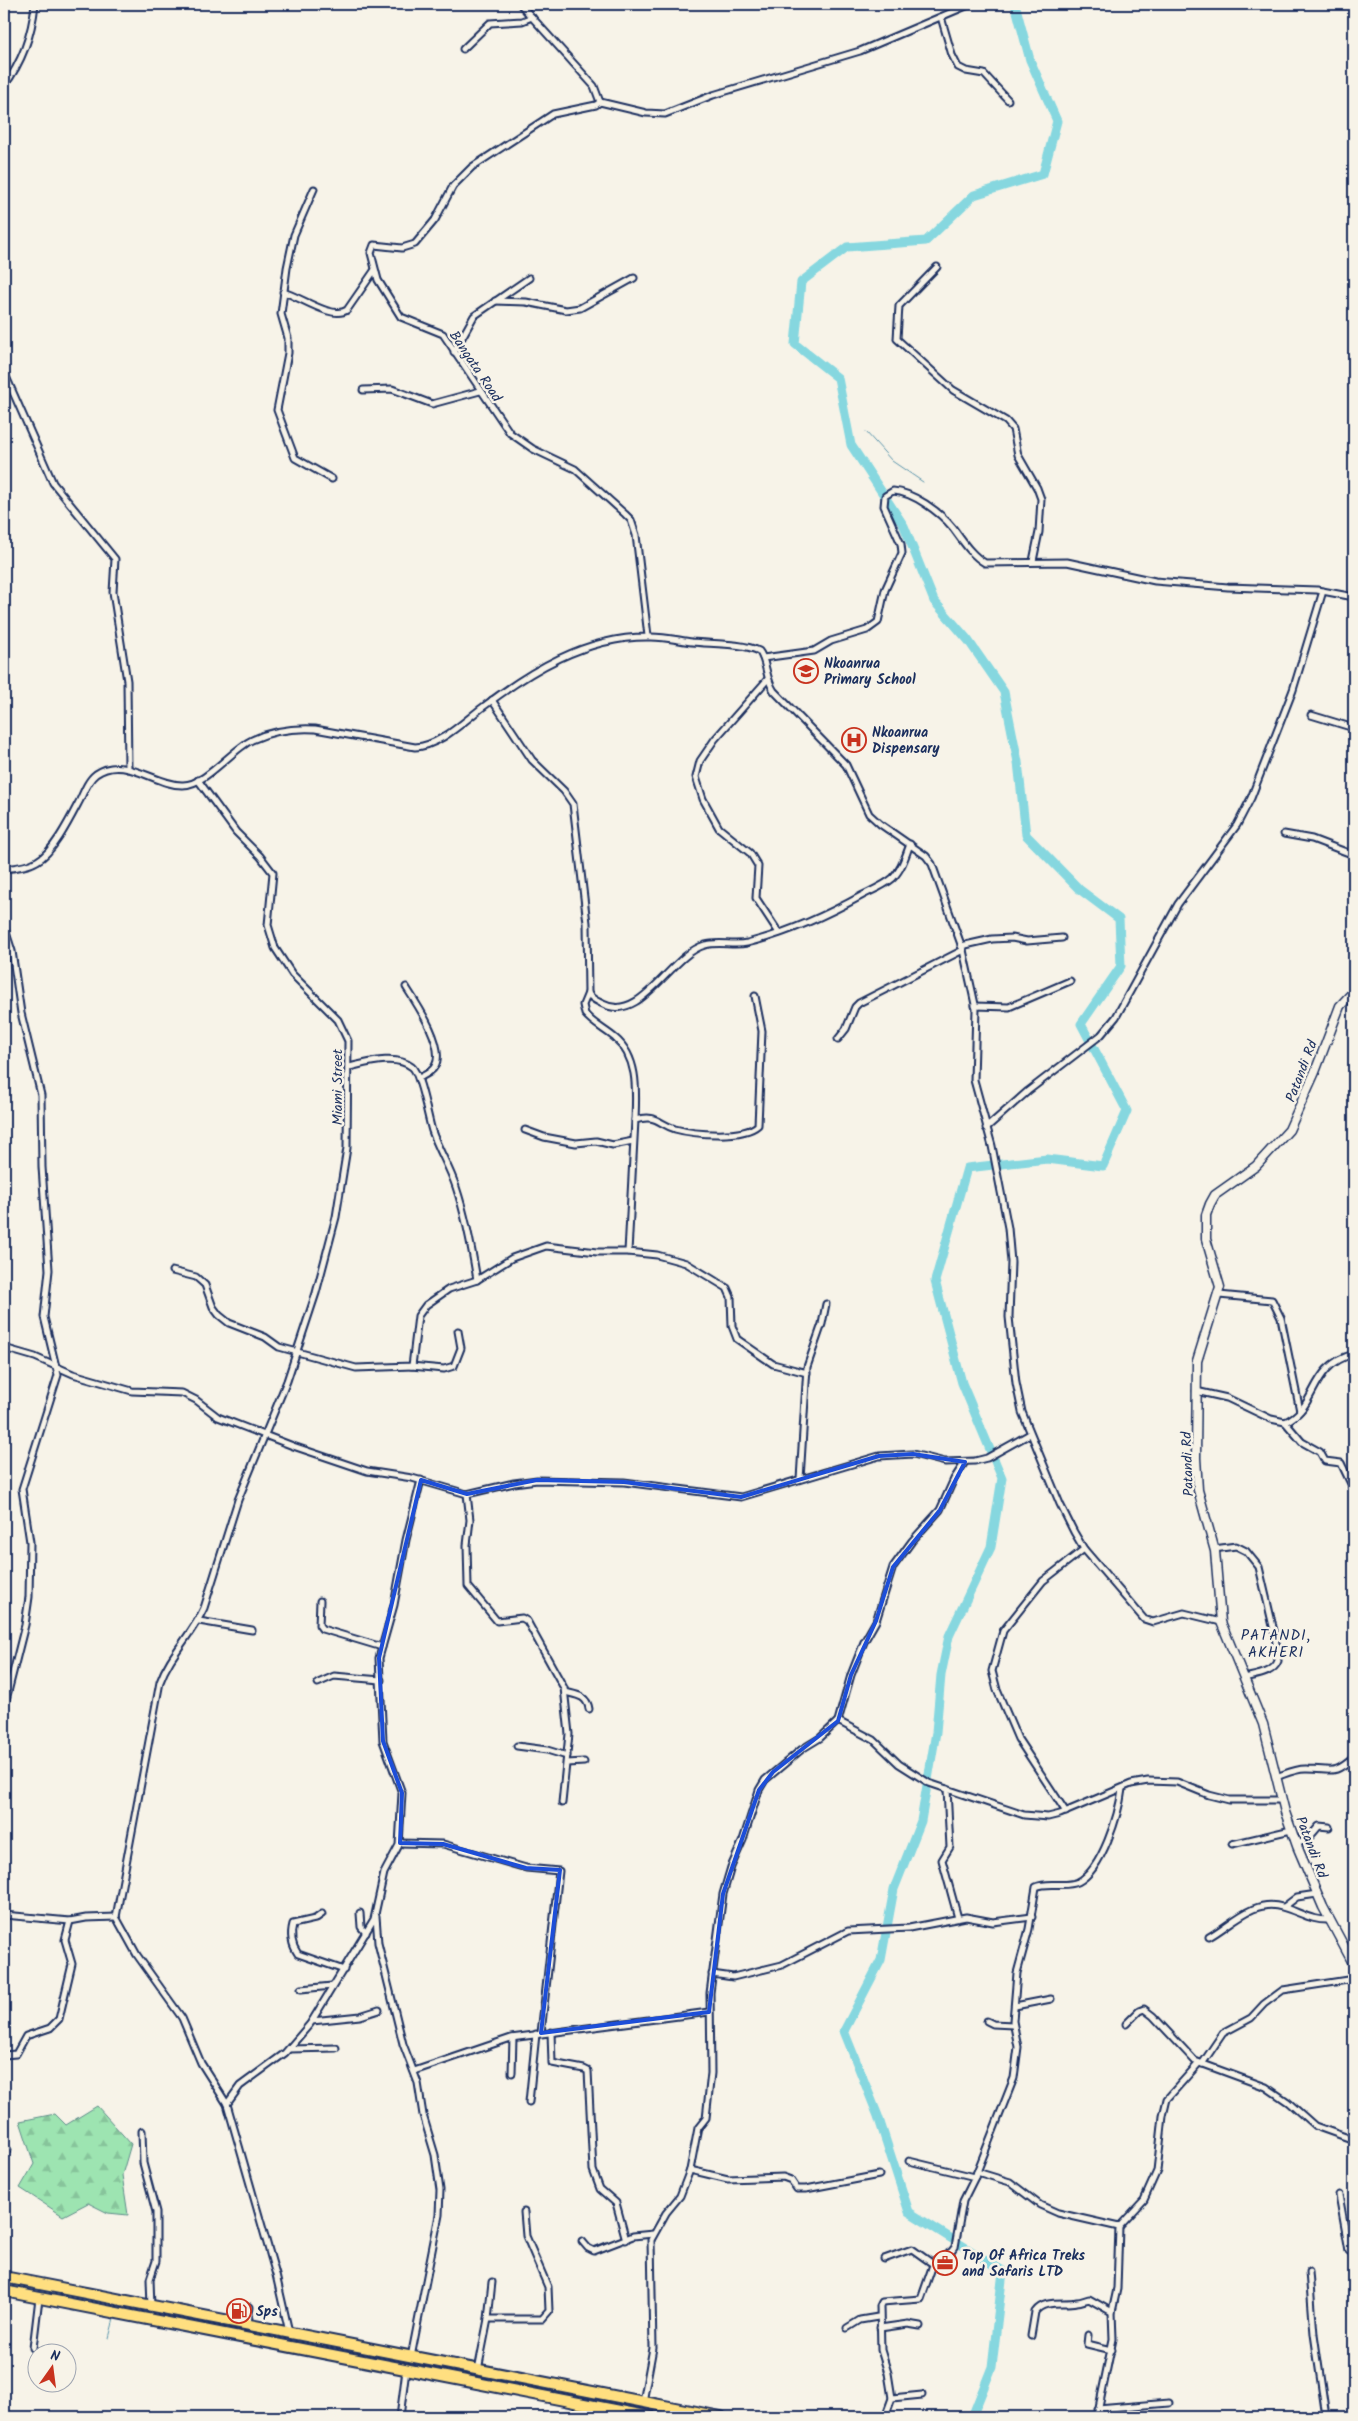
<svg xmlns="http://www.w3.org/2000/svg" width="1358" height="2421" font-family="Kalam,sans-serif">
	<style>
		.forest { fill: url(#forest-firs); stroke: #5c8a88 }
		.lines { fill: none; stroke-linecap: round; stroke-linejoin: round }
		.stream { stroke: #5b94ab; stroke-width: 1 }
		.river { stroke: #86d7df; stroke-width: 9 }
		.street-casing { stroke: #1b2f5e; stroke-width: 9 }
		.secondary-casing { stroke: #1b2f5e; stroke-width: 11 }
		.highway-casing { stroke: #1b2f5e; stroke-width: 14 }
		.street { stroke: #f7f3e8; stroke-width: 5 }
		.secondary { stroke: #f7f3e8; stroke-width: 8 }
		.highway { stroke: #ffdf80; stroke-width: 10 }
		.marked { fill: none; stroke: #1d4ed8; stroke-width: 4; stroke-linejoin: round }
		.labels { text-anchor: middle; stroke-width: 5; stroke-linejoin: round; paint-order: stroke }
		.street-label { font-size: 14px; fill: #1b2f5e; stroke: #f7f3e8 }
		.poi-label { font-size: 14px; font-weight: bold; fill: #1b2f5e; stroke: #f7f3e8; text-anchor: start }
		.neighbourhood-label { font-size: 15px; letter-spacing: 1px; fill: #1b2f5e; stroke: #f7f3e8 }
	</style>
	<defs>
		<pattern id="forest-firs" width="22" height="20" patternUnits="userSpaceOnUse" patternTransform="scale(1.25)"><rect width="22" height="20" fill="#9de4b1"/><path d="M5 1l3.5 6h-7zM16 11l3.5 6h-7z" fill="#87c49b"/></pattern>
	</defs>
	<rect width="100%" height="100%" fill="#f7f3e8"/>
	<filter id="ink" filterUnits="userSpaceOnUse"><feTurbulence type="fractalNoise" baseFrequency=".02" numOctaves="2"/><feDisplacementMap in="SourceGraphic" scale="10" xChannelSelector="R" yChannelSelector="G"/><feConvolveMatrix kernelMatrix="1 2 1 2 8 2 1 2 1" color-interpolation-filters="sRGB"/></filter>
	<g filter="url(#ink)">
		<!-- forest -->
		<polygon class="forest" points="97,2106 131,2144 122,2175 128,2215 108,2213 88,2203 63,2216 20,2188 34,2164 20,2121 55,2114 66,2125"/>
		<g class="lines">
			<!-- stream -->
			<g class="stream">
				<polyline points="866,432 892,461 923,482"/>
				<polyline points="109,2338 114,2319"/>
			</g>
			<!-- river -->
			<polyline class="river" points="972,2417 992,2367 1003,2271 909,2212 878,2116 844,2031 881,1960 894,1889 921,1821 936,1732 941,1675 949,1636 991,1547 1002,1478 962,1383 935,1281 967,1168 1047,1159 1103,1166 1127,1111 1081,1024 1121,966 1119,919 1079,889 1026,835 1018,762 1004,692 968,640 934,601 904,526 851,445 838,378 795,344 801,282 847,247 926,241 974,195 1043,174 1057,121 1030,60 1015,4"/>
			<defs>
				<g id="street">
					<polyline points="520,4 594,86 600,102 596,105 553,114 472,167 453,186 435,220 415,244 402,248 374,245 371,253 378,280 401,317 443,334 510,433 533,449 575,469 625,514 631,520 636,535 648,636"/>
					<polyline points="941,17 952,55 958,67 966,71 984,74 1008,100"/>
					<polyline points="463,49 490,23 522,21 532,17"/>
					<path d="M4 86C23 61 32 34 35 4"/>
					<polyline points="600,102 646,113 665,114 713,95 860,51 971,4"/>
					<polyline points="314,189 294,235 287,268 281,314 288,338 288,353 277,410 295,458 332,479"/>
					<polyline points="937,267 899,306 897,339 953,390 1006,421 1013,429 1018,455 1037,488 1041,499 1039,532 1033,561"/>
					<path d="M283 292C301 297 332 320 347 310L374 271"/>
					<polyline points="495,301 526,302 566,310 580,308 634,278"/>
					<polyline points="454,352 474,316 529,278"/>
					<polyline points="4,372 53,483 115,559 113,592 127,681 128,769"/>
					<polyline points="363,390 392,389 432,404 480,391"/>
					<path d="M763 658 814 651 831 641 867 630 878 622 885 590 902 553 901 544 884 506 885 496 893 491C913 492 940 512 953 528 962 540 971 555 985 563L1067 562 1155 581 1228 587 1317 590 1354 597"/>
					<polyline points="767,680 715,739 700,761 696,777 703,799 719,828 750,853 758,866 756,898 779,933"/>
					<path d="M492 700 532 760 564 791 573 804 587 923 588 993C591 999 597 1001 603 1004 641 1024 671 954 705 945 719 941 733 946 747 943 788 933 827 915 863 895 873 890 885 885 893 878 902 869 906 855 910 844"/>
					<polyline points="1311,715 1354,728"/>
					<path d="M198 780 236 832 260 856 273 873 268 925 275 948 292 974 338 1020 348 1041 347 1148 336 1217 316 1293 287 1381 238 1500 204 1608C192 1635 170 1654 160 1682L116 1917 137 1955 182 2018 201 2063 227 2104 276 2275 289 2332"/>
					<polyline points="1284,834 1312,839 1354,855"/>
					<path d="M4 869C14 868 27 867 37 861 54 852 71 817 80 800 84 791 88 780 96 774 124 754 156 786 183 785 206 785 231 750 252 740 271 731 295 728 315 729L415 747C440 746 464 721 483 707 530 671 585 637 647 637 662 636 677 640 692 642 711 644 743 643 759 651 767 660 765 678 774 691L846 765 869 814 880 824 926 856 932 864 963 950 976 1009 974 1080 992 1146 1008 1228 1011 1262 1009 1317 1016 1383 1022 1412 1060 1504 1074 1532 1084 1549 1144 1619 1153 1622 1184 1613 1221 1622"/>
					<polyline points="4,926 12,951 21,1013 41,1095 42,1167 49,1270 44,1317 58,1375 22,1489 30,1542 29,1597 25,1625 4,1708"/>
					<polyline points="961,946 992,939 1012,938 1027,941 1062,938"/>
					<path d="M406 987C417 1004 446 1047 435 1066 432 1072 425 1075 419 1078"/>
					<path d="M588 993 583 1005 585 1014C593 1024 606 1030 615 1038 639 1058 636 1092 635 1120"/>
					<polyline points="975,1006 1009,1007 1070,981"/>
					<polyline points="838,1039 846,1029 855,1007 859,1003 963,950"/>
					<path d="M349 1067C367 1063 396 1054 412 1067 420 1073 428 1118 432 1131 439 1151 450 1168 456 1187 466 1217 472 1249 477 1280"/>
					<polyline points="986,1128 1028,1091 1101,1035 1116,1017 1178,904 1237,825 1251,798 1293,690 1323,591"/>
					<polyline points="525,1130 544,1137 576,1143 596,1141 613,1145 633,1141"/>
					<path d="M628 1252 635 1120C657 1114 657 1123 675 1129 693 1134 743 1139 758 1125L762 1031 755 996"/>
					<polyline points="172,1271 196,1277 205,1285 213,1307 219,1315 229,1323 265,1337 279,1347 356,1368 412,1366 418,1316 426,1305 449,1289 477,1280 512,1258 546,1246 597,1252 628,1252 657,1255 686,1263 727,1288 731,1297 732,1326 737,1339 773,1364 807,1373"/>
					<polyline points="1219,1295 1272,1300 1281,1318 1300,1411"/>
					<polyline points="4,1348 35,1357 73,1374 132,1391 182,1393 196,1400 218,1417 293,1446 367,1471 412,1478 467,1494 514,1483 537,1480 624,1482 741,1497 879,1456 913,1454 945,1462 975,1461 987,1458 1030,1434"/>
					<polyline points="411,1366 444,1369 454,1366 461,1348 458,1331"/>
					<path d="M1196 1391 1227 1398 1271 1419 1285 1422C1319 1407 1308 1366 1354 1354"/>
					<polyline points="1285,1422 1302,1442 1320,1452 1325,1461 1341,1463 1354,1490"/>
					<polyline points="800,1479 807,1367 822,1324 826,1304"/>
					<polyline points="467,1494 470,1520 467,1545 468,1586 497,1621 522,1618 527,1621 564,1688 569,1734 562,1803"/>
					<path d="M1214 1549 1236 1546 1246 1551 1259 1567 1275 1635 1278 1661C1273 1674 1255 1675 1244 1678"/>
					<polyline points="320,1601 319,1625 322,1629 382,1647"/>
					<polyline points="199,1621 252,1630"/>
					<polyline points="318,1683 334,1676 381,1680"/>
					<path d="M565 1692C576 1695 587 1695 589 1709"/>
					<polyline points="838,1721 874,1740 899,1764 929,1783 1024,1815 1048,1817 1060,1814 1131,1784 1148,1781 1177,1782 1209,1795 1229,1800 1282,1800"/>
					<polyline points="517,1746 547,1750 567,1756"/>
					<polyline points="567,1763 584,1762"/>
					<path d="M1276 1777C1285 1774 1297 1768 1307 1769 1332 1769 1333 1776 1354 1757"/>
					<polyline points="947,1789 950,1847 942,1860 958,1918"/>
					<polyline points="1066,1812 1018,1739 997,1690 992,1671 1003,1631 1043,1581 1084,1549"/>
					<polyline points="400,1843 443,1844 526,1868 559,1871 541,2033"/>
					<polyline points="1232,1844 1291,1830"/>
					<polyline points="1296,1844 1307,1840 1319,1826 1329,1827"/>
					<polyline points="1284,1907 1297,1897 1317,1894"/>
					<polyline points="360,1913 361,1927 366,1933"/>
					<path d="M322 1914 315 1919 293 1924C290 1935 291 1944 298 1954L344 1970"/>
					<polyline points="4,1915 70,1921 86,1918 116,1917"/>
					<polyline points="376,1916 378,1943 403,2044 418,2083 423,2115 435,2155 440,2190 439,2215 411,2357"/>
					<path d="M1209 1937C1231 1925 1254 1898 1282 1907 1300 1912 1311 1921 1330 1920"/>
					<polyline points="712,1974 733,1977 782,1965 848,1931 909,1928 966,1917 993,1922 1032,1917"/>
					<polyline points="301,1989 332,1986"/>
					<polyline points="1015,2006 1051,1999"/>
					<polyline points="312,2021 360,2016 379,2010"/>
					<polyline points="987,2021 993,2024 1013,2025"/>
					<polyline points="1126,2024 1139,2011 1144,2009 1153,2016 1195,2061 1266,2087 1288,2102 1315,2126 1354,2140"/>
					<polyline points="551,2032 552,2063 584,2069 588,2071 593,2170 600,2189 616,2203 626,2240"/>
					<polyline points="289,2049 336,2048"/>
					<polyline points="4,2055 16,2054 26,2036 50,2028 59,2019 72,1964 65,1940 70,1921"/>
					<polyline points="1202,2064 1223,2033 1251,2018 1264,2004 1283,1990 1354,1979"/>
					<polyline points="414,2071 511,2038 709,2012"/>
					<polyline points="512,2073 513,2038"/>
					<polyline points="529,2102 536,2034"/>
					<polyline points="227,2104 240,2086 285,2053 310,2024 374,1919 384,1873 399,1845 402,1793 383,1741 379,1658 394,1605 406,1540 421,1480"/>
					<polyline points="142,2131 143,2163 156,2212 156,2261 150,2279 151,2307"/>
					<polyline points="4,2151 8,2150"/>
					<polyline points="909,2161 975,2177"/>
					<polyline points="690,2170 728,2179 783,2177 791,2180 797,2189 806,2189 879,2175"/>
					<polyline points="977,2172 1010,2182 1040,2205 1058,2213 1119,2227 1117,2289 1112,2312 1113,2339 1097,2417"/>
					<polyline points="1339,2195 1348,2245 1349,2251 1354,2254"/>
					<polyline points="1119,2227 1144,2200 1157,2171 1163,2116 1167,2099 1199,2063"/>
					<polyline points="582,2241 588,2248 594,2251 633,2236 653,2234"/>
					<polyline points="884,2259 912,2249 933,2264"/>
					<polyline points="1309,2272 1314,2334 1326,2417"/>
					<polyline points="236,2305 250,2307 248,2324"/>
					<polyline points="488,2319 542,2319 549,2311 548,2287 526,2236 524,2212"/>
					<polyline points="847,2328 860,2320 878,2317"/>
					<polyline points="880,2328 908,2324 920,2326"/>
					<polyline points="1088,2335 1087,2344 1112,2350"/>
					<path d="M1031 2336 1035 2312C1044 2299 1064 2305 1077 2302 1081 2302 1085 2300 1089 2299L1112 2312"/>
					<polyline points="33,2348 39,2298"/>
					<polyline points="478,2370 488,2319 492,2282"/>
					<polyline points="892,2398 922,2395"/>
					<polyline points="643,2402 653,2348 651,2240 666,2213 680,2196 690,2170 698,2128 706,2118 711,2073 710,1993 723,1894 731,1867 743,1840 759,1790 765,1780 802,1749 820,1738 838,1721 851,1675 864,1642 876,1621 893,1567 912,1541 940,1510 954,1479 965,1462"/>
					<polyline points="1098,2409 1169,2403"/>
					<polyline points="400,2417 406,2369"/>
					<path d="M885 2417 892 2398 888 2373 881 2350 880 2306 882 2302 921 2299 934 2262 951 2252 955 2247 963 2201 975 2177 1014 2078 1018 2047 1013 2021 1017 1973 1029 1929 1036 1887C1048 1881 1065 1888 1078 1882 1102 1870 1119 1814 1122 1789"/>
				</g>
				<polyline id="secondary" points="1354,991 1340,1006 1315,1072 1289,1130 1256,1166 1215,1195 1210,1204 1206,1215 1206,1239 1220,1287 1197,1361 1196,1458 1198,1490 1215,1551 1221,1622 1263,1724 1285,1812 1297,1846 1323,1907 1354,1965"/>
				<g id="highway">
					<polyline points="4,2277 721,2417"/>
					<polyline points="4,2291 651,2417"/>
				</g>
			</defs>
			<!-- street casing -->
			<use href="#street" class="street-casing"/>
			<!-- secondary casing -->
			<use href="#secondary" class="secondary-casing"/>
			<!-- highway casing -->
			<use href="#highway" class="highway-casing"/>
			<!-- street -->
			<use href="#street" class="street"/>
			<!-- secondary -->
			<use href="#secondary" class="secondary"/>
			<!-- highway -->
			<use href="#highway" class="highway"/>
		</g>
	</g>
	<!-- marked area -->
	<path class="marked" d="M913 1454 965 1462 940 1510 893 1567 876 1621 851 1675 838 1721 773 1772 759 1790 723 1894 709 2012 541 2033 560 1870 526 1868 443 1844 400 1843 402 1793 383 1741 379 1658 421 1480 467 1494 537 1480 624 1482 741 1497 879 1456Z"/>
	<!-- icons -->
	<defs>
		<symbol id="school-ring" viewBox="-11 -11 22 22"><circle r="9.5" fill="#f7f3e8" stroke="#c8321e" stroke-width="1.5"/><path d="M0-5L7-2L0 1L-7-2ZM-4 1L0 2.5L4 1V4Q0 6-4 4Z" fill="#c8321e"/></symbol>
		<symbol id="hospital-ring" viewBox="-11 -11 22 22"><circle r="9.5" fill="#f7f3e8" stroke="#c8321e" stroke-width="1.5"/><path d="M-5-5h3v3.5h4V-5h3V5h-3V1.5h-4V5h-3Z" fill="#c8321e"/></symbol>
		<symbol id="office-ring" viewBox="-11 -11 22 22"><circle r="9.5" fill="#f7f3e8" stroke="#c8321e" stroke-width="1.5"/><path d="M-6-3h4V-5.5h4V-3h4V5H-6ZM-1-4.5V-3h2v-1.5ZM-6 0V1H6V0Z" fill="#c8321e"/></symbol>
		<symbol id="fuel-ring" viewBox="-11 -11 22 22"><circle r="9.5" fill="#f7f3e8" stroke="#c8321e" stroke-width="1.5"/><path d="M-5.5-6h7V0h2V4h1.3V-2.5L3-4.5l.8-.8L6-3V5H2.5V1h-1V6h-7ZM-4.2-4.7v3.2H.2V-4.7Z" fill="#c8321e"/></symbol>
	</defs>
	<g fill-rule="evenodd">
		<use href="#school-ring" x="792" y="657" width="28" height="28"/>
		<use href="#hospital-ring" x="840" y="726" width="28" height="28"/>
		<use href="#office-ring" x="931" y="2249" width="28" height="28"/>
		<use href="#fuel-ring" x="225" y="2297" width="28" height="28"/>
	</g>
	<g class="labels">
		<!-- street labels -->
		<g class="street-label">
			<text transform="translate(476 366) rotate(56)" y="5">Bangata Road</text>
			<text transform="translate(1301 1071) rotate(-69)" y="5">Patandi Rd</text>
			<text transform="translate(337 1087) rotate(-90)" y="5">Miami Street</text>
			<text transform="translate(1187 1464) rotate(-92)" y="5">Patandi Rd</text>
			<text transform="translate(1312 1847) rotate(69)" y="5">Patandi Rd</text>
		</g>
		<!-- poi labels -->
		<g class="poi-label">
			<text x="824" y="668">Nkoanrua<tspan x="824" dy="16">Primary School</tspan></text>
			<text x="872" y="737">Nkoanrua<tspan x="872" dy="16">Dispensary</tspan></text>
			<text x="962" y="2260">Top Of Africa Treks<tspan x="962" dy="16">and Safaris LTD</tspan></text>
			<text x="256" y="2316">Sps</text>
		</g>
		<!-- neighbourhood labels -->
		<g class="neighbourhood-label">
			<text x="1276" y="1640">PATANDI,<tspan x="1276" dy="17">AKHERI</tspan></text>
		</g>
	</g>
	<!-- margin -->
	<rect width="1358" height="2421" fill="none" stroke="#f7f3e8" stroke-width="20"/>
	<rect x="10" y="10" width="1338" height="2401" fill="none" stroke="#1b2f5e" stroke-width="2" filter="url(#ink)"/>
	<!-- north arrow -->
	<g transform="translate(52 2368) rotate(14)"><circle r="24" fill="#f7f3e8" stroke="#9fa5b1"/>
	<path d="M0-4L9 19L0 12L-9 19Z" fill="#c8321e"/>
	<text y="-8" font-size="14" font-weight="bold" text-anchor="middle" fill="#1b2f5e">N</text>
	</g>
</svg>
